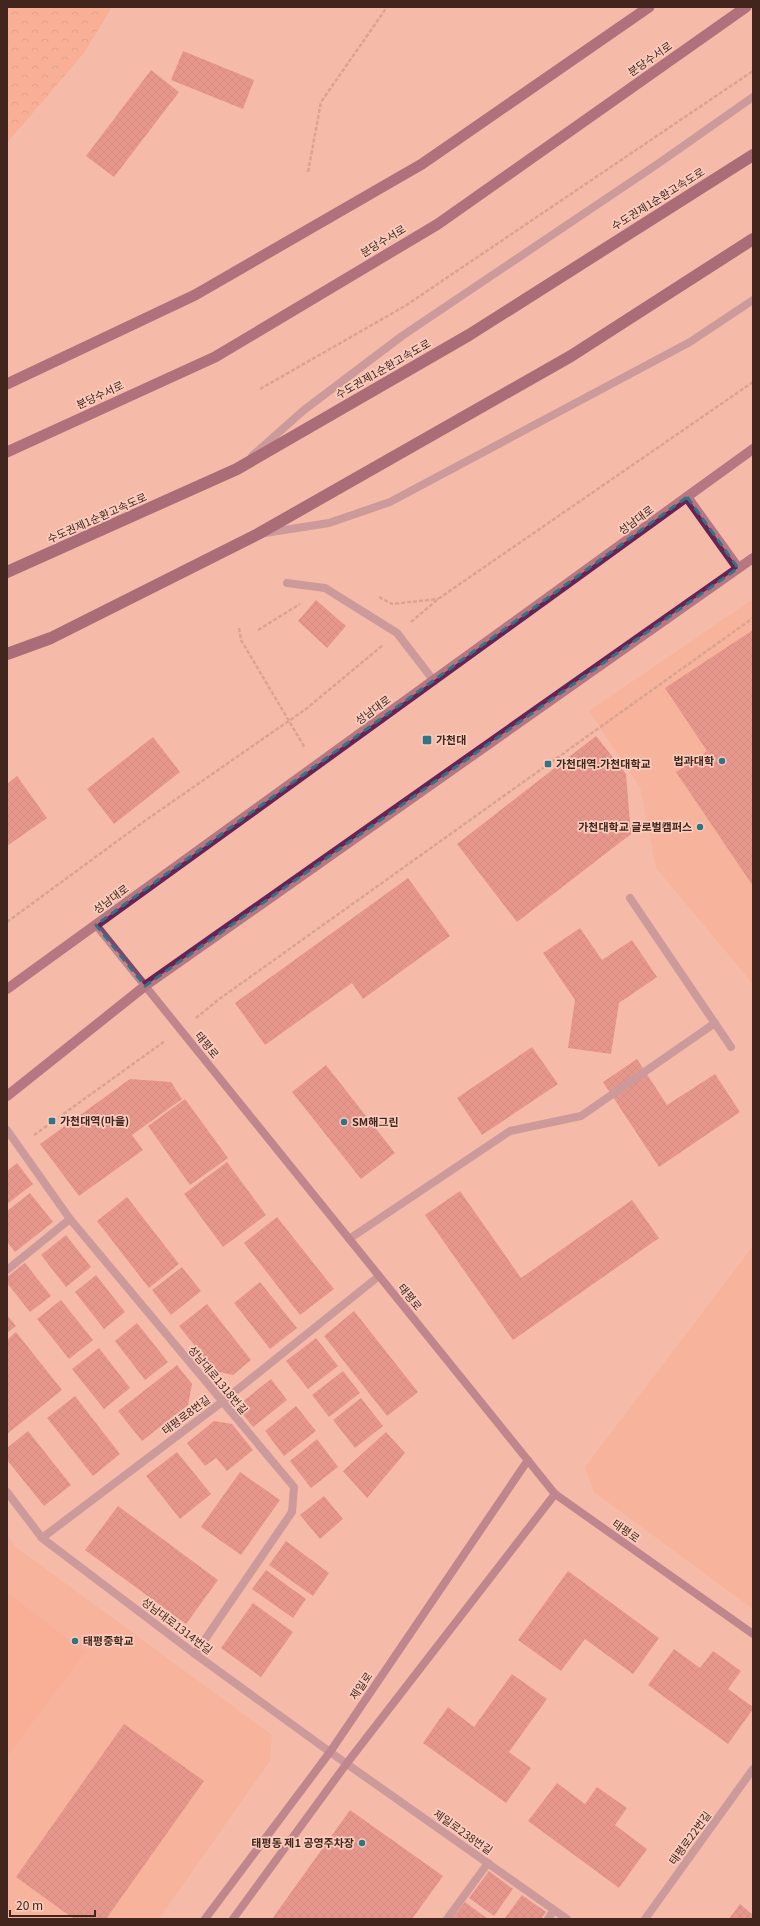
<svg xmlns="http://www.w3.org/2000/svg" width="760" height="1926" font-family="Georgia,'Noto Sans KR',serif">
	<style>
		.built { fill: #f8a88e }
		.forest { fill: url(#forest-crowns) }
		.pitch { fill: #faa082 }
		.building { fill: url(#building-cross-hatch) }
		.lines { fill: none; stroke-linecap: round; stroke-linejoin: round }
		.path { stroke: #b78777; stroke-width: 2.5; stroke-dasharray: 4 2; stroke-linecap: butt }
		.service { stroke: #99718c; stroke-width: 8 }
		.minor { stroke: #99718c; stroke-width: 8 }
		.secondary { stroke: #7e456d; stroke-width: 8 }
		.primary { stroke: #682356; stroke-width: 10 }
		.trunk { stroke: #5b184a; stroke-width: 11 }
		.motorway { stroke: #4e0e3f; stroke-width: 12 }
		.marked { fill: none; stroke: #327486; stroke-width: 3; stroke-dasharray: 8 5; stroke-linejoin: round }
		.poi-dot { fill: #327486; stroke: #f9ccbd; stroke-width: 1.5 }
		.labels { text-anchor: middle; stroke-width: 3.5; stroke-linejoin: round; paint-order: stroke }
		.street-label { font-size: 11px; fill: #42261d; stroke: #f9ccbd }
		.poi-label { font-size: 11px; font-weight: bold; fill: #42261d; stroke: #f9ccbd; text-anchor: start }
	</style>
	<defs>
		<pattern id="forest-crowns" width="20" height="18" patternUnits="userSpaceOnUse"><rect width="20" height="18" fill="#faa082"/><path d="M2 6a3 3 0 1 1 6 0M12 15a3 3 0 1 1 6 0" fill="none" stroke="#cc826a"/></pattern>
		<pattern id="building-cross-hatch" width="8" height="8" patternUnits="userSpaceOnUse"><rect width="8" height="8" fill="#d6686c"/><path d="M0 0l8 8M0 8l8-8" fill="none" stroke="#af5558"/></pattern>
	</defs>
	<rect width="100%" height="100%" fill="#f6bba8"/>
	<!-- built -->
	<g class="built">
		<polygon points="753,599 753,984 656,868 640,787 589,711"/>
		<polygon points="753,1246 753,1609 594,1492 585,1467"/>
		<polygon points="7,1534 16,1547 272,1735 270,1761 159,1919 7,1919"/>
	</g>
	<!-- forest -->
	<polygon class="forest" points="7,7 112,7 84,53 7,143"/>
	<!-- pitch -->
	<polygon class="pitch" points="7,1593 85,1652 7,1756"/>
	<!-- building -->
	<g class="building">
		<polygon points="183,51 254,80 243,109 171,80"/>
		<polygon points="151,70 179,92 114,177 86,156"/>
		<polygon points="316,600 346,626 327,648 298,621"/>
		<polygon points="753,630 753,886 676,772 707,751 665,688"/>
		<polygon points="596,736 626,774 631,834 517,922 457,844"/>
		<polygon points="153,737 180,772 114,824 87,789"/>
		<polygon points="17,776 47,818 7,846 7,784"/>
		<polygon points="408,878 450,936 363,999 352,983 265,1045 235,1003"/>
		<polygon points="580,928 602,960 632,940 657,977 619,1003 611,1054 568,1048 575,1000 543,953"/>
		<polygon points="532,1047 558,1084 482,1135 457,1098"/>
		<polygon points="637,1059 667,1105 715,1074 740,1112 659,1167 603,1082"/>
		<polygon points="326,1065 395,1153 361,1179 292,1092"/>
		<polygon points="130,1079 171,1082 182,1099 132,1135 143,1150 79,1196 40,1144"/>
		<polygon points="185,1099 228,1158 190,1185 148,1126"/>
		<polygon points="227,1162 266,1215 223,1247 184,1194"/>
		<polygon points="17,1163 33,1184 7,1204 7,1171"/>
		<polygon points="460,1191 521,1278 632,1200 659,1238 513,1340 425,1215"/>
		<polygon points="30,1193 53,1222 15,1252 7,1242 7,1211"/>
		<polygon points="127,1197 179,1264 149,1288 97,1221"/>
		<polygon points="277,1217 334,1289 300,1315 244,1243"/>
		<polygon points="66,1235 91,1267 66,1287 41,1255"/>
		<polygon points="25,1263 51,1296 30,1312 7,1283 7,1277"/>
		<polygon points="182,1267 201,1291 171,1315 152,1290"/>
		<polygon points="96,1275 125,1312 104,1329 75,1292"/>
		<polygon points="260,1282 297,1328 270,1349 234,1303"/>
		<polygon points="61,1300 93,1340 69,1359 37,1319"/>
		<polygon points="207,1304 251,1360 233,1375 215,1371 179,1326"/>
		<polygon points="354,1311 418,1392 387,1416 324,1336"/>
		<polygon points="7,1315 16,1326 7,1333"/>
		<polygon points="137,1323 168,1362 145,1380 115,1341"/>
		<polygon points="16,1332 62,1390 7,1434 7,1340"/>
		<polygon points="316,1338 338,1366 308,1389 286,1361"/>
		<polygon points="99,1348 130,1388 104,1409 72,1369"/>
		<polygon points="177,1365 192,1384 188,1405 142,1441 118,1411"/>
		<polygon points="343,1371 360,1393 329,1417 312,1395"/>
		<polygon points="271,1379 287,1400 253,1427 240,1411 242,1402"/>
		<polygon points="75,1396 120,1454 93,1476 47,1418"/>
		<polygon points="361,1398 383,1426 355,1448 333,1420"/>
		<polygon points="296,1406 316,1431 284,1456 265,1431"/>
		<polygon points="214,1421 232,1424 253,1450 227,1471 216,1458 205,1466 187,1443"/>
		<polygon points="28,1431 71,1485 44,1506 7,1460 7,1448"/>
		<polygon points="386,1432 405,1453 367,1498 343,1471"/>
		<polygon points="317,1439 338,1467 311,1488 290,1461"/>
		<polygon points="177,1452 211,1494 180,1519 146,1476"/>
		<polygon points="240,1472 280,1500 241,1555 201,1527"/>
		<polygon points="324,1496 343,1519 320,1539 300,1515"/>
		<polygon points="118,1506 218,1580 186,1624 85,1550"/>
		<polygon points="286,1541 329,1573 313,1596 269,1565"/>
		<polygon points="266,1570 306,1599 293,1618 252,1589"/>
		<polygon points="568,1571 659,1638 633,1674 585,1639 561,1671 518,1640"/>
		<polygon points="253,1603 293,1632 261,1677 221,1648"/>
		<polygon points="674,1649 700,1668 713,1651 741,1671 728,1689 753,1707 753,1709 728,1744 648,1685"/>
		<polygon points="512,1674 547,1699 509,1752 531,1768 506,1803 423,1743 448,1707 474,1727"/>
		<polygon points="124,1724 204,1781 106,1919 74,1919 16,1877"/>
		<polygon points="557,1783 585,1804 597,1787 627,1808 615,1825 647,1849 619,1888 528,1821"/>
		<polygon points="350,1810 443,1876 412,1919 272,1919"/>
		<polygon points="489,1871 513,1889 494,1916 469,1898"/>
		<polygon points="522,1895 546,1912 541,1919 504,1919"/>
		<polygon points="465,1902 488,1919 452,1919"/>
		<polygon points="740,1904 753,1915 753,1919 729,1919"/>
	</g>
	<g class="lines">
		<!-- path -->
		<g class="path">
			<polyline points="308,172 321,102 387,7"/>
			<polyline points="260,389 405,306 753,71"/>
			<polyline points="379,597 392,604 438,599"/>
			<polyline points="411,622 438,599 753,382"/>
			<polyline points="239,628 241,640 305,748"/>
			<polyline points="258,630 300,604"/>
			<polyline points="7,922 146,820 306,709 383,645"/>
			<polyline points="196,1018 218,1000 753,618"/>
			<polyline points="34,1135 165,1041"/>
		</g>
		<!-- service -->
		<g class="service">
			<polyline points="252,456 304,410 402,336 659,163 753,97"/>
			<polyline points="265,533 329,523 390,502 690,342 753,300"/>
			<polyline points="287,583 325,588 397,633 434,681"/>
			<polyline points="630,898 731,1047"/>
			<polyline points="349,1239 510,1131 581,1116 715,1023"/>
			<polyline points="7,1270 70,1219"/>
			<polyline points="447,1919 488,1863"/>
			<polyline points="548,1919 554,1910"/>
		</g>
		<!-- minor -->
		<g class="minor">
			<polyline points="7,1130 70,1219 294,1487 292,1512 195,1654"/>
			<polyline points="7,1492 42,1538 195,1654 330,1752 567,1919"/>
			<polyline points="42,1538 222,1402 379,1276"/>
			<polyline points="645,1919 753,1769"/>
		</g>
		<!-- secondary -->
		<g class="secondary">
			<polyline points="96,925 555,1494 753,1634"/>
			<polyline points="205,1919 330,1752 528,1460"/>
			<polyline points="233,1919 347,1763 555,1494"/>
		</g>
		<!-- primary -->
		<g class="primary">
			<polyline points="687,497 738,568"/>
			<polyline points="7,989 753,449"/>
			<polyline points="7,1096 145,986 753,558"/>
		</g>
		<!-- trunk -->
		<g class="trunk">
			<polyline points="7,384 195,295 422,164 649,7"/>
			<polyline points="7,452 215,357 438,224 746,7"/>
		</g>
		<!-- motorway -->
		<g class="motorway">
			<polyline points="7,572 237,469 469,335 753,155"/>
			<polyline points="7,654 51,638 258,534 571,356 753,239"/>
		</g>
	</g>
	<!-- marked area -->
	<path d="M0 0H760V1926H0ZM687 497 738 568 145 986 96 925Z" fill="#f6bba8" fill-opacity=".55" fill-rule="evenodd"/>
	<path class="marked" d="M687 497 738 568 145 986 96 925Z"/>
	<!-- markers -->
	<g class="poi-dot">
		<rect x="422" y="735" width="10" height="10" rx="2"/>
		<circle cx="722" cy="761" r="4"/>
		<rect x="544" y="760" width="8" height="8" rx="2"/>
		<circle cx="700" cy="827" r="4"/>
		<rect x="48" y="1117" width="8" height="8" rx="2"/>
		<circle cx="344" cy="1122" r="4"/>
		<circle cx="75" cy="1641" r="4"/>
		<circle cx="362" cy="1843" r="4"/>
	</g>
	<g class="labels">
		<!-- street labels -->
		<g class="street-label">
			<text transform="translate(650 59) rotate(-35)" y="4">분당수서로</text>
			<text transform="translate(658 199) rotate(-32)" y="4">수도권제1순환고속도로</text>
			<text transform="translate(383 241) rotate(-31)" y="4">분당수서로</text>
			<text transform="translate(383 369) rotate(-30)" y="4">수도권제1순환고속도로</text>
			<text transform="translate(100 395) rotate(-25)" y="4">분당수서로</text>
			<text transform="translate(97 518) rotate(-24)" y="4">수도권제1순환고속도로</text>
			<text transform="translate(636 520) rotate(-36)" y="4">성남대로</text>
			<text transform="translate(373 710) rotate(-36)" y="4">성남대로</text>
			<text transform="translate(111 899) rotate(-36)" y="4">성남대로</text>
			<text transform="translate(207 1045) rotate(51)" y="4">태평로</text>
			<text transform="translate(410 1297) rotate(51)" y="4">태평로</text>
			<text transform="translate(218 1380) rotate(50)" y="4">성남대로1318번길</text>
			<text transform="translate(186 1415) rotate(-37)" y="4">태평로8번길</text>
			<text transform="translate(626 1531) rotate(35)" y="4">태평로</text>
			<text transform="translate(177 1626) rotate(37)" y="4">성남대로1314번길</text>
			<text transform="translate(361 1686) rotate(-56)" y="4">제일로</text>
			<text transform="translate(463 1832) rotate(35)" y="4">제일로238번길</text>
			<text transform="translate(690 1838) rotate(-54)" y="4">태평로22번길</text>
		</g>
		<!-- poi labels -->
		<g class="poi-label">
			<text x="436" y="744">가천대</text>
			<text x="714" y="765" text-anchor="end">법과대학</text>
			<text x="556" y="768">가천대역.가천대학교</text>
			<text x="692" y="831" text-anchor="end">가천대학교 글로벌캠퍼스</text>
			<text x="60" y="1125">가천대역(마을)</text>
			<text x="352" y="1126">SM해그린</text>
			<text x="83" y="1645">태평중학교</text>
			<text x="354" y="1847" text-anchor="end">태평동 제1 공영주차장</text>
		</g>
	</g>
	<!-- border -->
	<rect width="760" height="1926" fill="none" stroke="#42261d" stroke-width="16"/>
	<!-- scale -->
	<path d="M10 1910v6h85v-6" fill="none" stroke="#42261d" stroke-width="2"/>
	<text x="16" y="1910" font-size="12" fill="#42261d" stroke="#f9ccbd" stroke-width="3" paint-order="stroke">20 m</text>
</svg>
